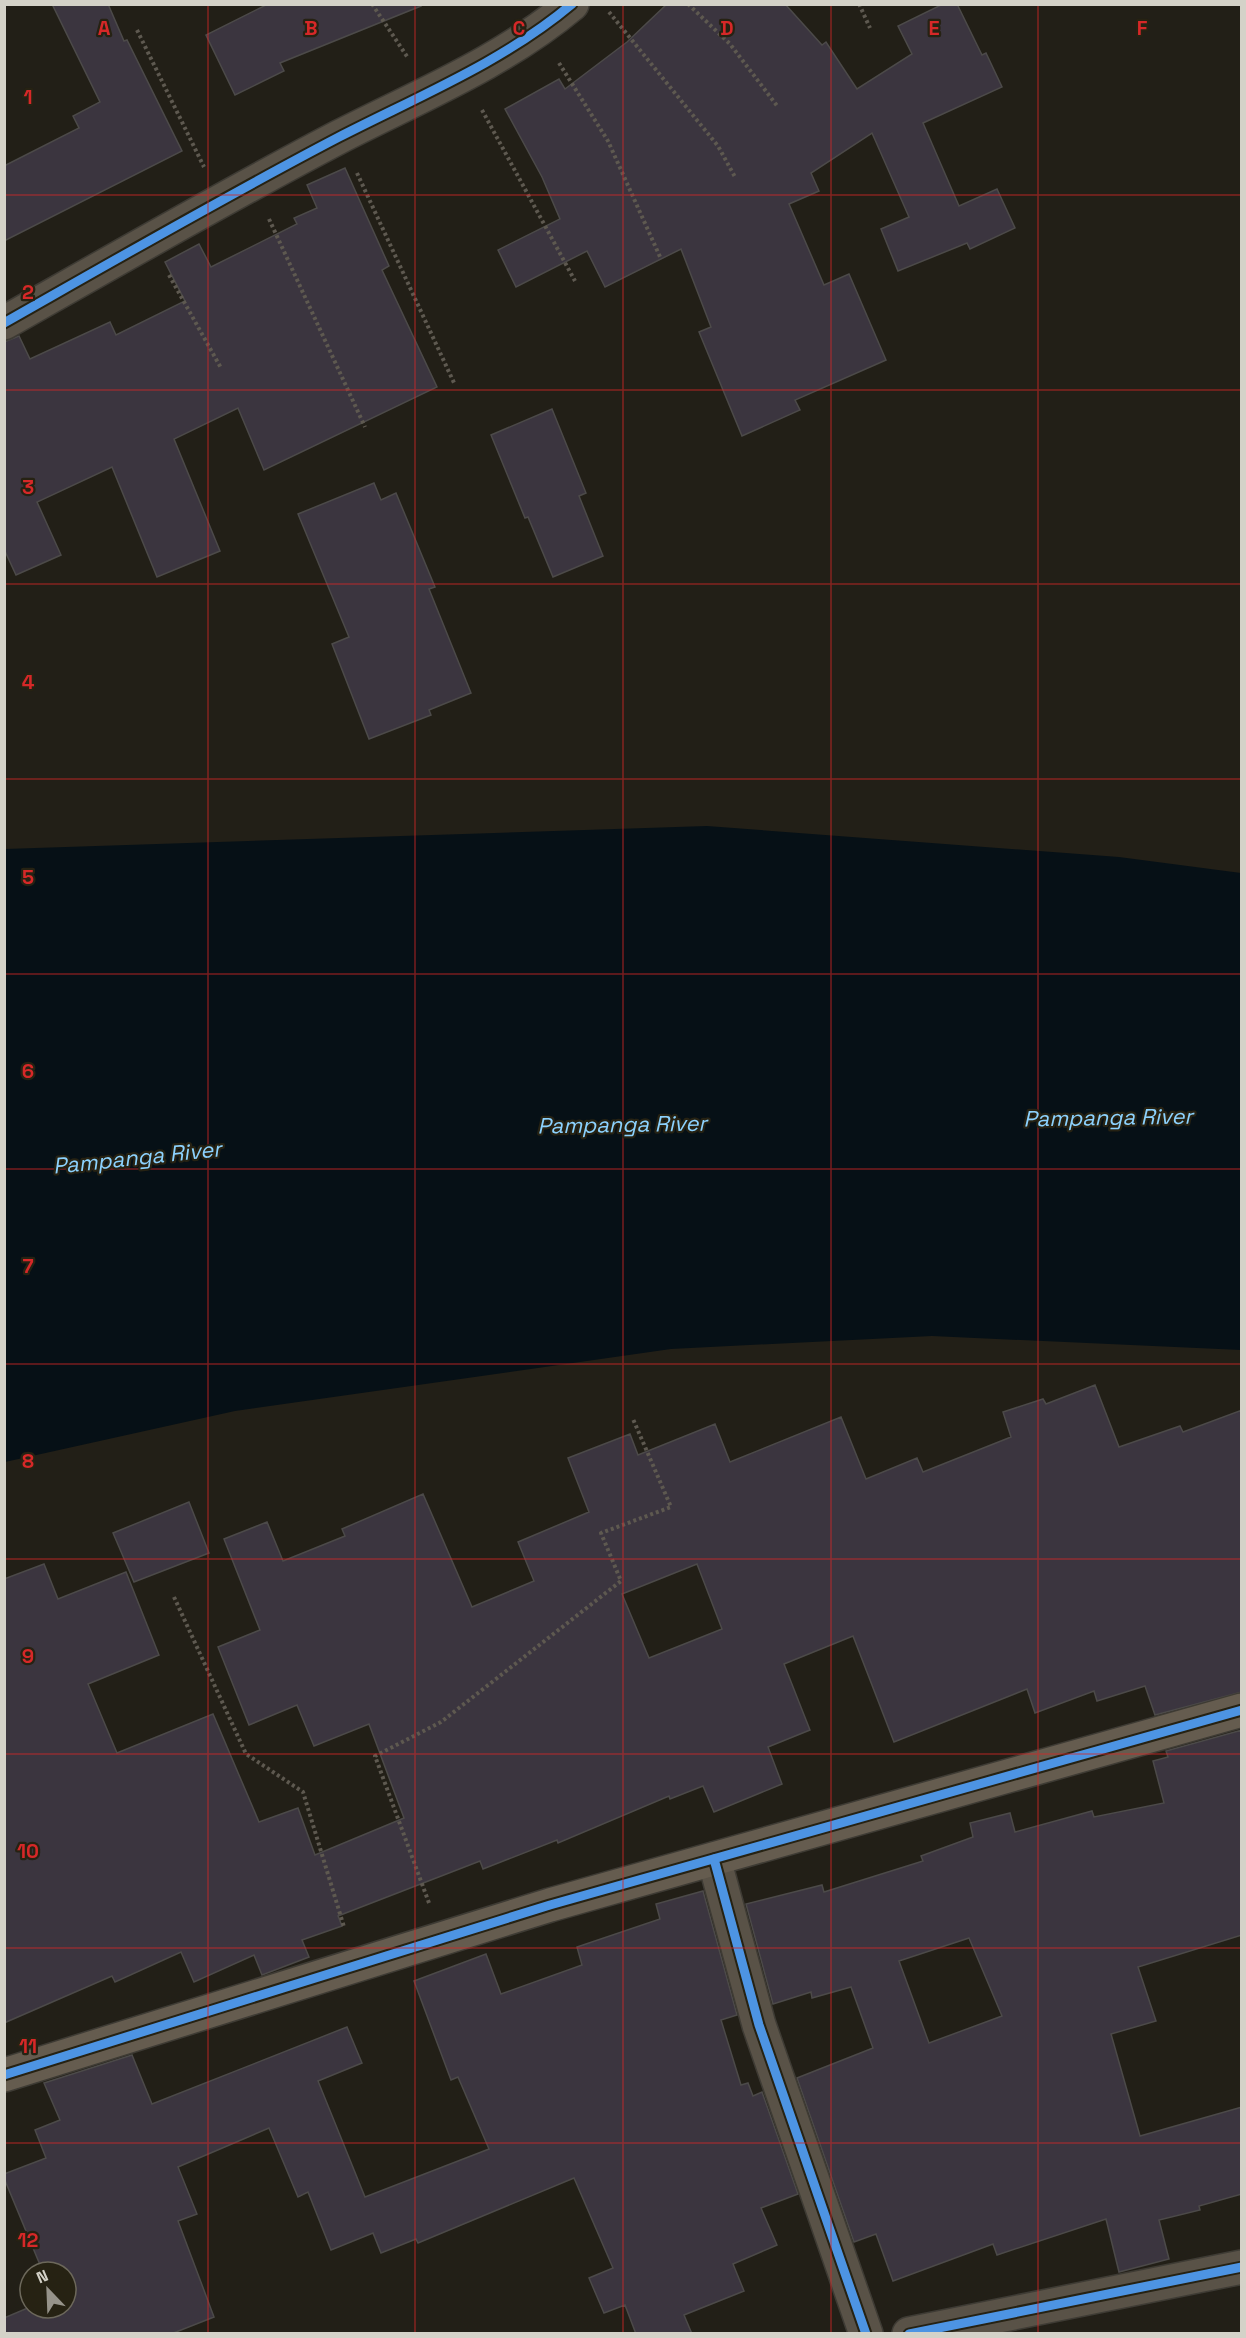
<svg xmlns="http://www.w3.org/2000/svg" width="1246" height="2338" font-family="'Space Grotesk',sans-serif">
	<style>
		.water { fill: #061016 }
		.building { fill: #3b353f; stroke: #4c4a49; stroke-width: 1.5; fill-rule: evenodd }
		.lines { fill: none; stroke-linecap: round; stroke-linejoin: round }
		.street-casing { stroke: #3e3b34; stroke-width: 36 }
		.secondary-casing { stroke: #3e3b34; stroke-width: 36 }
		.path { stroke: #5e5950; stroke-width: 4; stroke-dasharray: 3 3; stroke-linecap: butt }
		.street { stroke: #595247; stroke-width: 33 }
		.secondary { stroke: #655c4f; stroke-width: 33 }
		.cycleway-casing { stroke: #262213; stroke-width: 13 }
		.cycleway { stroke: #4d94e3; stroke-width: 9 }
		.grid { fill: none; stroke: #d62828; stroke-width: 1.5; stroke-opacity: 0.55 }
		.labels { text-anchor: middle; stroke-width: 4.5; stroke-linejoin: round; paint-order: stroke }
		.water-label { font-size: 22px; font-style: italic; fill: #8cd2fe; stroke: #262213 }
		.grid-label { font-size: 20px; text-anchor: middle; font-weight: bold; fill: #d62828; stroke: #262213; stroke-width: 4.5; stroke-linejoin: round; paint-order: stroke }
	</style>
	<rect width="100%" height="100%" fill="#221f17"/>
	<!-- water -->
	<polygon class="water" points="707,826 1119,857 1241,873 1241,1350 932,1336 671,1349 235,1411 5,1462 5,849"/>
	<!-- building -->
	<g class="building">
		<polygon points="52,4 108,4 124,41 127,40 182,151 4,241 4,166 79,128 73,116 100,102"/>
		<polygon points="268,4 420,4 421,6 280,63 284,71 235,95 206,35"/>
		<polygon points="667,4 785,4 822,45 826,42 857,89 912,54 898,26 943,4 957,4 982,55 986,53 1002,87 923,123 959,206 997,189 1015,228 970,249 967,243 898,271 881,229 909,217 872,133 811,173 819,191 789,204 824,285 849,274 886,360 795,400 800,410 742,436 699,332 711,327 681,249 605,287 587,251 516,287 498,250 560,219 542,177 505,109 559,79 565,89 627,42"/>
		<polygon points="345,168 389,266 382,270 437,387 264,470 238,408 174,439 220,551 157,577 112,467 37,502 61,555 16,575 4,549 4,342 19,336 30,359 110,322 116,335 185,301 165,262 199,244 211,267 297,224 294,218 317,208 307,185"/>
		<polygon points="552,409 586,493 579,496 603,556 553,577 528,517 525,518 491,435"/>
		<polygon points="374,483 381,500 396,493 435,587 429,589 471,693 429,710 431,715 369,739 332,644 349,637 298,514"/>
		<path d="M1095 1385 1119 1447 1180 1426 1183 1432 1242 1410V1692L1155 1715 1145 1686 1097 1701 1094 1691 1035 1713 1027 1689 894 1742 853 1636 784 1664 810 1730 768 1747 782 1784 714 1812 703 1786 670 1799 669 1796 558 1843 557 1840 483 1869 480 1861 338 1916 342 1926 302 1940 309 1957 262 1975 254 1955 194 1982 181 1952 115 1982 112 1976 4 2023V1579L44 1564 58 1599 126 1572 159 1655 88 1684 117 1753 213 1714 259 1822 298 1808 315 1855 404 1818 369 1724 314 1746 297 1705 249 1725 218 1647 260 1630 224 1539 267 1522 283 1561 345 1536 342 1529 423 1494 472 1607 534 1581 518 1542 589 1512 568 1458 630 1434 638 1455 715 1424 730 1462 841 1417 866 1479 917 1458 923 1472 1011 1437 1003 1412 1043 1399 1046 1404ZM697 1564 722 1629 649 1658 622 1594Z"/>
		<polygon points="189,1502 209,1553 134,1582 113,1533"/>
		<path d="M1242 1730V1935L1138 1967 1156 2021 1111 2034 1140 2136 1242 2107V2194L1199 2206 1200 2210 1159 2220 1169 2259 1119 2272 1106 2219 997 2255 993 2244 893 2281 876 2234 854 2242 797 2078 873 2048 851 1987 812 1998 811 1992 773 2004 746 1904 822 1885 824 1892 923 1861 921 1856 973 1837 970 1823 1010 1813 1015 1832 1092 1811 1094 1817 1164 1803 1153 1761 1168 1757 1166 1751ZM969 1938 1002 2016 929 2043 899 1961Z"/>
		<polygon points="703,1891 737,2015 721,2020 741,2085 748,2083 753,2096 762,2092 798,2194 761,2208 777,2245 733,2264 744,2291 684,2315 692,2334 636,2334 625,2305 604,2313 589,2278 613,2268 574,2178 418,2243 416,2239 381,2253 373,2233 331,2250 308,2192 298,2197 269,2128 178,2167 197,2214 178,2221 214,2317 171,2334 4,2334 4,2318 30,2307 66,2308 66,2272 43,2272 4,2178 4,2174 46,2158 35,2130 60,2120 44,2083 132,2055 152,2104 347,2027 362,2063 318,2081 365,2197 489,2149 458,2077 451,2080 414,1981 486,1954 501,1994 582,1965 577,1947 660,1919 656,1904"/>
	</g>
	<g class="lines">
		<defs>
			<g id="street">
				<path d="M4 323C115 260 226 196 339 137 419 96 503 62 572 4"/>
				<polyline points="714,1859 759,2025 866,2334"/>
				<polyline points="909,2334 1242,2267"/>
			</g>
			<polyline id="secondary" points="4,2075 550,1905 1242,1710"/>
		</defs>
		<!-- street casing -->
		<use href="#street" class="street-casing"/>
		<!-- secondary casing -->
		<use href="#secondary" class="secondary-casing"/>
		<!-- path -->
		<g class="path">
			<polyline points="372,4 408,58"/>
			<polyline points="688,4 730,44 778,107"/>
			<polyline points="859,4 870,28"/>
			<polyline points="609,12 718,146 735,177"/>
			<polyline points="137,30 204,167"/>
			<polyline points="559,63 608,141 661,259"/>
			<polyline points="482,110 575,281"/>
			<polyline points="357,173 455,385"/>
			<polyline points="269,219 365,427"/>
			<polyline points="169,275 221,368"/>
			<polyline points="174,1597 246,1754 303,1792 344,1927"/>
			<polyline points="429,1903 375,1756 441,1722 621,1581 601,1533 671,1507 633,1419"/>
		</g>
		<!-- street -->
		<use href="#street" class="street"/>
		<!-- secondary -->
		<use href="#secondary" class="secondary"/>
		<defs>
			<g id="cycleway">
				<path d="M4 323C115 260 226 196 339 137 419 96 503 62 572 4"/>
				<polyline points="714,1859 759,2025 866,2334"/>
				<polyline points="4,2075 550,1905 1242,1710"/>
				<polyline points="909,2334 1242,2267"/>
			</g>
		</defs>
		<!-- cycleway casing -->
		<use href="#cycleway" class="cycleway-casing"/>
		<!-- cycleway -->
		<use href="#cycleway" class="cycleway"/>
	</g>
	<!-- grid -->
	<path class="grid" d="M208 4V2334M415 4V2334M623 4V2334M831 4V2334M1038 4V2334M4 195H1242M4 390H1242M4 584H1242M4 779H1242M4 974H1242M4 1169H1242M4 1364H1242M4 1559H1242M4 1754H1242M4 1948H1242M4 2143H1242"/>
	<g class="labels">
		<!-- water labels -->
		<g class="water-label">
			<text transform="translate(1108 1117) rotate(-1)" y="8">Pampanga River</text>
			<text transform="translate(622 1124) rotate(-1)" y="8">Pampanga River</text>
			<text transform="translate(137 1157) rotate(-6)" y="8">Pampanga River</text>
		</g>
	</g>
	<g class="grid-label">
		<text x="104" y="35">A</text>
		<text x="311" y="35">B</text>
		<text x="519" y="35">C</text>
		<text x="727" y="35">D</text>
		<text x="934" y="35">E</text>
		<text x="1142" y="35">F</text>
		<text x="28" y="104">1</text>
		<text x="28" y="299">2</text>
		<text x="28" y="494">3</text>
		<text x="28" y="689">4</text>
		<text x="28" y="884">5</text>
		<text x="28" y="1078">6</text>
		<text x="28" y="1273">7</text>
		<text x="28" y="1468">8</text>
		<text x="28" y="1663">9</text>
		<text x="28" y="1858">10</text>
		<text x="28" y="2053">11</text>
		<text x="28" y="2247">12</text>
	</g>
	<!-- border -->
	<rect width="1246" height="2338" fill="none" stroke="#d4d2c8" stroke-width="12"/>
	<!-- north arrow -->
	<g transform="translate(48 2290) rotate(337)"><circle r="28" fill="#262213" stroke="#6c685b" stroke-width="1.5"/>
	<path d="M0-4.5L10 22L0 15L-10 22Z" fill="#96938a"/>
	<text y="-9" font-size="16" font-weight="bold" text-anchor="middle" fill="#d4d2c8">N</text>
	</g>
</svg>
